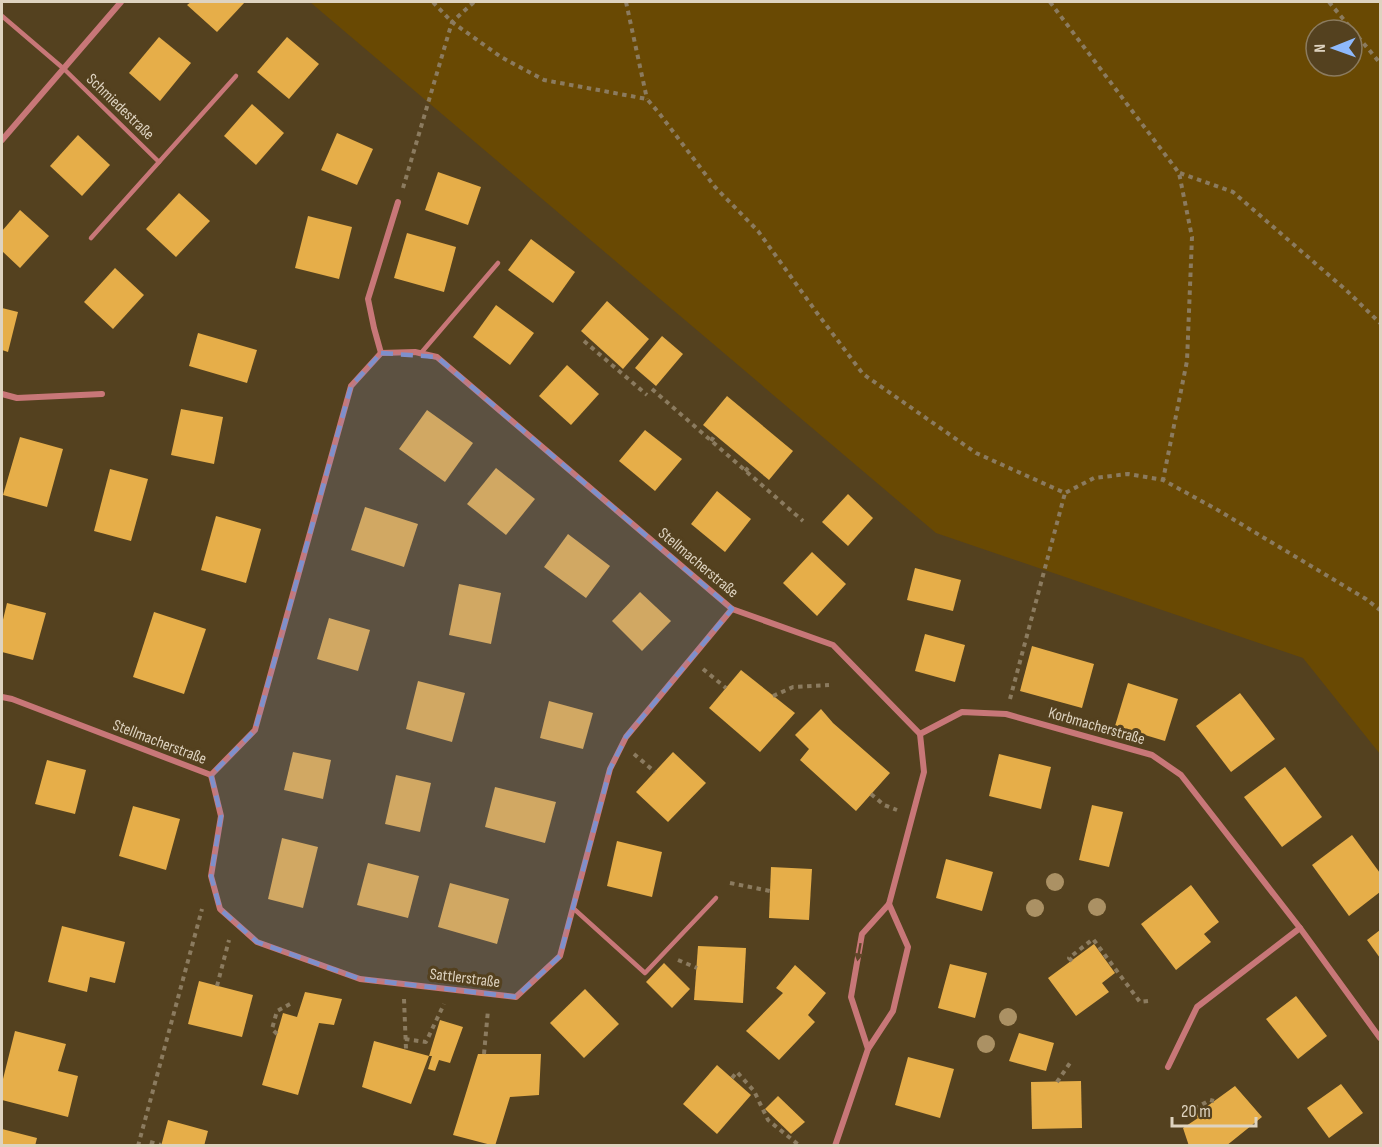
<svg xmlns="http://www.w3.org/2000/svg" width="1382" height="1147" font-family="'Sofia Sans Condensed',sans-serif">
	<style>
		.green { fill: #694903; fill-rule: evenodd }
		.building { fill: #e6ae49 }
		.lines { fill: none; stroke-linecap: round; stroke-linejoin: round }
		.path { stroke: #8b7b5f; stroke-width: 4; stroke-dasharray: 4.5 4.5; stroke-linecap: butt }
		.lane { stroke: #c87778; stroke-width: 4.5 }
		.street { stroke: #c87778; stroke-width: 6 }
		.tree { fill: #ab9164 }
		.oneway { fill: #604628 }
		.marked { fill: #7e90cc; fill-opacity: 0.2; stroke: #7e90cc; stroke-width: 4.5; stroke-dasharray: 12 8; stroke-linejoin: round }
		.labels { text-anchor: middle; stroke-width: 6; stroke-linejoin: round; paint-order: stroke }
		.street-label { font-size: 16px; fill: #ded3c0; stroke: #54411f }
	</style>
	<rect width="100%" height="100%" fill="#54411f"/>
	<!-- green -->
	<path class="green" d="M310 2H1380V754L1303 658 936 533ZM1316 30H1352V66H1316Z"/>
	<!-- building -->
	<g class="building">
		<polygon points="191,2 245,2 217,32 187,5"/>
		<polygon points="159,37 191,63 160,101 129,73"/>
		<polygon points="287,37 319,64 289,99 257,72"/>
		<polygon points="252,104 284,133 256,165 224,136"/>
		<polygon points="337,133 373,149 357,185 321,170"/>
		<polygon points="78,135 110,165 82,196 50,166"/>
		<polygon points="438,172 481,187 468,225 425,210"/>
		<polygon points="179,193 210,221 176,257 146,229"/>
		<polygon points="20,210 49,236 20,268 2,251 2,231"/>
		<polygon points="308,216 352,227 339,279 295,268"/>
		<polygon points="407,233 456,247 444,292 394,278"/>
		<polygon points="531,239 575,272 553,303 508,270"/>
		<polygon points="115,268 144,295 113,329 84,302"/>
		<polygon points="607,301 649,339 623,369 581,331"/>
		<polygon points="496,305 534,333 510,365 473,337"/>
		<polygon points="2,308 18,312 8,352 2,350"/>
		<polygon points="198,333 257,350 247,383 189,366"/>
		<polygon points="662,336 683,354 656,386 635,368"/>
		<polygon points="567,365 599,394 571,425 539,396"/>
		<polygon points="727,396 793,451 769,480 703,425"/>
		<polygon points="181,409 223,417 214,464 171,455"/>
		<polygon points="427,410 473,443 445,482 399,449"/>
		<polygon points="645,430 682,459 655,491 619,461"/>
		<polygon points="20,437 63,449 47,507 3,495"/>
		<polygon points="496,468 535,499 506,535 467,504"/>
		<polygon points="110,469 148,479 131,541 94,531"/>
		<polygon points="717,491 751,519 725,552 691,524"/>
		<polygon points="848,494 873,518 848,546 822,522"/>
		<polygon points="365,507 418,524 404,567 351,550"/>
		<polygon points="216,516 261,529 246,583 201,570"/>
		<polygon points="568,534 610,566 586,598 544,567"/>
		<polygon points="812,552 846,584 817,616 783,583"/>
		<polygon points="915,568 961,580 953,611 907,600"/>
		<polygon points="459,584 501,593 491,644 449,635"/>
		<polygon points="640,592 671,621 642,651 612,621"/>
		<polygon points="7,603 46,613 33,660 2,652 2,624"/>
		<polygon points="154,612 206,629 184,694 133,677"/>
		<polygon points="329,618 370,630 358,671 317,659"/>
		<polygon points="925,634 965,645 955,682 915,671"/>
		<polygon points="1032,646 1094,664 1082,708 1020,691"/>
		<polygon points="741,670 795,713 760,752 709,708"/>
		<polygon points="418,681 465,693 452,742 406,729"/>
		<polygon points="1128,683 1178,699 1165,741 1115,726"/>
		<polygon points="1240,693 1275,739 1231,772 1196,726"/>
		<polygon points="549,701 593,713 583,749 540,738"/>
		<polygon points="821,709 833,723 890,773 856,811 800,760 809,749 795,735"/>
		<polygon points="293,752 331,760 323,799 284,790"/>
		<polygon points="673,752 706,783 668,822 636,792"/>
		<polygon points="999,754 1051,767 1041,809 989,796"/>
		<polygon points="47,760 86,770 75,814 35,804"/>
		<polygon points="1285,767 1322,817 1282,847 1244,797"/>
		<polygon points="396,775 431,783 420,832 385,824"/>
		<polygon points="495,787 556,802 545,843 485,827"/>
		<polygon points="1092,805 1123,812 1109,867 1079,860"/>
		<polygon points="133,806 180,819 166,870 119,856"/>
		<polygon points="1352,835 1380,873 1380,892 1349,916 1312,865"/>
		<polygon points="282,838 318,847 303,908 268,899"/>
		<polygon points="617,841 662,852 652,897 607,886"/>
		<polygon points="946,859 993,872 982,911 936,898"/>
		<polygon points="368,863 419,876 408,918 357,905"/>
		<polygon points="771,867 812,869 809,920 769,918"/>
		<polygon points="450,883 509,899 497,944 438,927"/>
		<polygon points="1191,885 1219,922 1204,934 1211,942 1176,970 1141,924"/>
		<polygon points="62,926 125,942 115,983 90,977 87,992 48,982"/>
		<polygon points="1380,930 1380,958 1367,940"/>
		<polygon points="1094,944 1115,973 1102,983 1109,992 1076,1016 1048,978"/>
		<polygon points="698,946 746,948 743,1003 694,1000"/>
		<polygon points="664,963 690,989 672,1008 646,982"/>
		<polygon points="950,964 987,973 975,1018 938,1008"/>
		<polygon points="795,965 826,993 808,1015 815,1022 779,1060 746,1031 783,993 776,988"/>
		<polygon points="199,981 253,995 242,1037 188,1024"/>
		<polygon points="585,989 619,1024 584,1058 550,1023"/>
		<polygon points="305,992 342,999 334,1025 319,1023 298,1095 262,1085 283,1013 297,1017"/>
		<polygon points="1296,996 1327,1036 1298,1059 1266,1019"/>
		<polygon points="440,1020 463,1027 450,1063 439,1060 435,1071 428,1069 432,1056 429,1056"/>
		<polygon points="15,1031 66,1044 58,1071 78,1076 68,1117 2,1100 2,1083"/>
		<polygon points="1019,1033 1054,1043 1046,1071 1009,1061"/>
		<polygon points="374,1041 429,1056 411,1104 362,1087"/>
		<polygon points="478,1054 541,1054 539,1095 510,1097 495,1146 453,1135"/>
		<polygon points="908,1057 954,1069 940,1118 895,1105"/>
		<polygon points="717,1065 751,1095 717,1134 683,1104"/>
		<polygon points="1081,1081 1082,1128 1032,1129 1031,1082"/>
		<polygon points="1341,1084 1363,1113 1329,1138 1307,1108"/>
		<polygon points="1235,1086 1262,1117 1226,1146 1189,1146 1183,1128 1198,1118 1195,1115"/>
		<polygon points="778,1096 805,1122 791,1134 765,1109"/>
		<polygon points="168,1120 208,1131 204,1146 161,1146"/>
		<polygon points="2,1129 37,1138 35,1146 2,1146"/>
	</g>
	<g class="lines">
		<!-- path -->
		<g class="path">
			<polyline points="433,2 452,22 501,57 544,80 647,99 659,113 715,187 758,231 817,313 863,374 976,453 1065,493 1094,478 1128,474 1163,480 1216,509 1366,599 1380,610"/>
			<polyline points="626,2 647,99"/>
			<polyline points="1050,2 1179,173 1192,237 1187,361 1163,480"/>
			<polyline points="1329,2 1380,63"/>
			<polyline points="1180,173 1233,192 1346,290 1380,323"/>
			<polyline points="403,188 452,22 474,2"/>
			<polyline points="584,341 647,395"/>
			<polyline points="652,389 803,521"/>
			<polyline points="711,441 715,435"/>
			<polyline points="745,471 751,465"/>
			<polyline points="703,669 726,688"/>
			<polyline points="773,696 793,687 829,685"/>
			<polyline points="1010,699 1065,493"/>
			<polyline points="634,754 655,772"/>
			<polyline points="871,794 884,805 897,810"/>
			<polyline points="730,883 770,891"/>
			<polyline points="678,960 697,968"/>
			<polyline points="1072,961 1069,958 1093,939 1140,1002 1149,1001"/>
			<polyline points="217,986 229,940"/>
			<polyline points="404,999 406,1049"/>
			<polyline points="277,1034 272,1029 277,1011 290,1004"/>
			<polyline points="405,1039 426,1042 444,1004"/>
			<polyline points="484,1054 488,1010"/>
			<polyline points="732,1078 737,1072 754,1091 768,1120 800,1146"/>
			<polyline points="1057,1082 1072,1060"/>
			<polyline points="1186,1112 1194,1109 1210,1100 1214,1101"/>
			<polyline points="150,1142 161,1145"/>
			<polyline points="138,1146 202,909"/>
		</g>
		<!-- lane -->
		<g class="lane">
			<polyline points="2,16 64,69 159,162"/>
			<polyline points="91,238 236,76"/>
			<polyline points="421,353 498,263"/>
			<polyline points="573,908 645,973 716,898"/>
		</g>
		<!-- street -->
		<g class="street">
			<polyline points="2,140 121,2"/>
			<polyline points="381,353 374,328 368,299 398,202"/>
			<polyline points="2,394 17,398 102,394"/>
			<polyline points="2,697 12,699 211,775"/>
			<polyline points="920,734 962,712 1006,714 1152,755 1181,775 1300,928 1380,1038"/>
			<polyline points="211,775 255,730 351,386 381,353 415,352 437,357 732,609 833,645 920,734 924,772 889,904 862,934 851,997 868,1049"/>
			<polyline points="211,775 221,816 211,876 220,909 257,942 360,979 516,997 560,956 610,769 626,737 732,609"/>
			<polyline points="1168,1067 1197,1007 1300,928"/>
			<polyline points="835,1146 868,1049 893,1011 908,947 889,904"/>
		</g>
	</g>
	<!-- trees -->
	<g class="tree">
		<circle cx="1055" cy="882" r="9"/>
		<circle cx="1097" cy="907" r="9"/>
		<circle cx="1035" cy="908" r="9"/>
		<circle cx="1008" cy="1017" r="9"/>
		<circle cx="986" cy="1044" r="9"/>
	</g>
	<!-- one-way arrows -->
	<defs><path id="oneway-solid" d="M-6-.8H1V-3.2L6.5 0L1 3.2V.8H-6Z" transform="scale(1.5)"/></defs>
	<use class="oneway" href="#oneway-solid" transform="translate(859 952) rotate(100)"/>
	<!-- marked area -->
	<path class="marked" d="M381 353 437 357 732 609 626 737 610 769 560 956 516 997 360 979 257 942 220 909 211 876 221 816 211 775 255 730 351 386Z"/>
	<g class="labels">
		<!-- street labels -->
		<g class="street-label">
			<text transform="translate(121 106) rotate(44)" y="6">Schmiedestraße</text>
			<text transform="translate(699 562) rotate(40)" y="6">Stellmacherstraße</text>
			<text transform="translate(1097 725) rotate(16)" y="6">Korbmacherstraße</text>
			<text transform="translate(160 741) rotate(21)" y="6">Stellmacherstraße</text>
			<text transform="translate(465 977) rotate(7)" y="6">Sattlerstraße</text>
		</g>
	</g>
	<!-- border -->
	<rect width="1382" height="1147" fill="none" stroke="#ded3c0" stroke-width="6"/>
	<!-- north arrow -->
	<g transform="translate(1334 48) rotate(269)"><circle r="28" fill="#54411f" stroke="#8b7b5f" stroke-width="1.5"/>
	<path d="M0-4.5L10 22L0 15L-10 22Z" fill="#8eb9fc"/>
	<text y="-9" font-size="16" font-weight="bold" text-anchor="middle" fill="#ded3c0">N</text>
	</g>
	<!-- scale -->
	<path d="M1172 1117v9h84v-9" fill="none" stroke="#ded3c0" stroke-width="3"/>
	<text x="1181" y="1117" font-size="18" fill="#ded3c0" stroke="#54411f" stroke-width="4.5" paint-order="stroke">20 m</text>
</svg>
